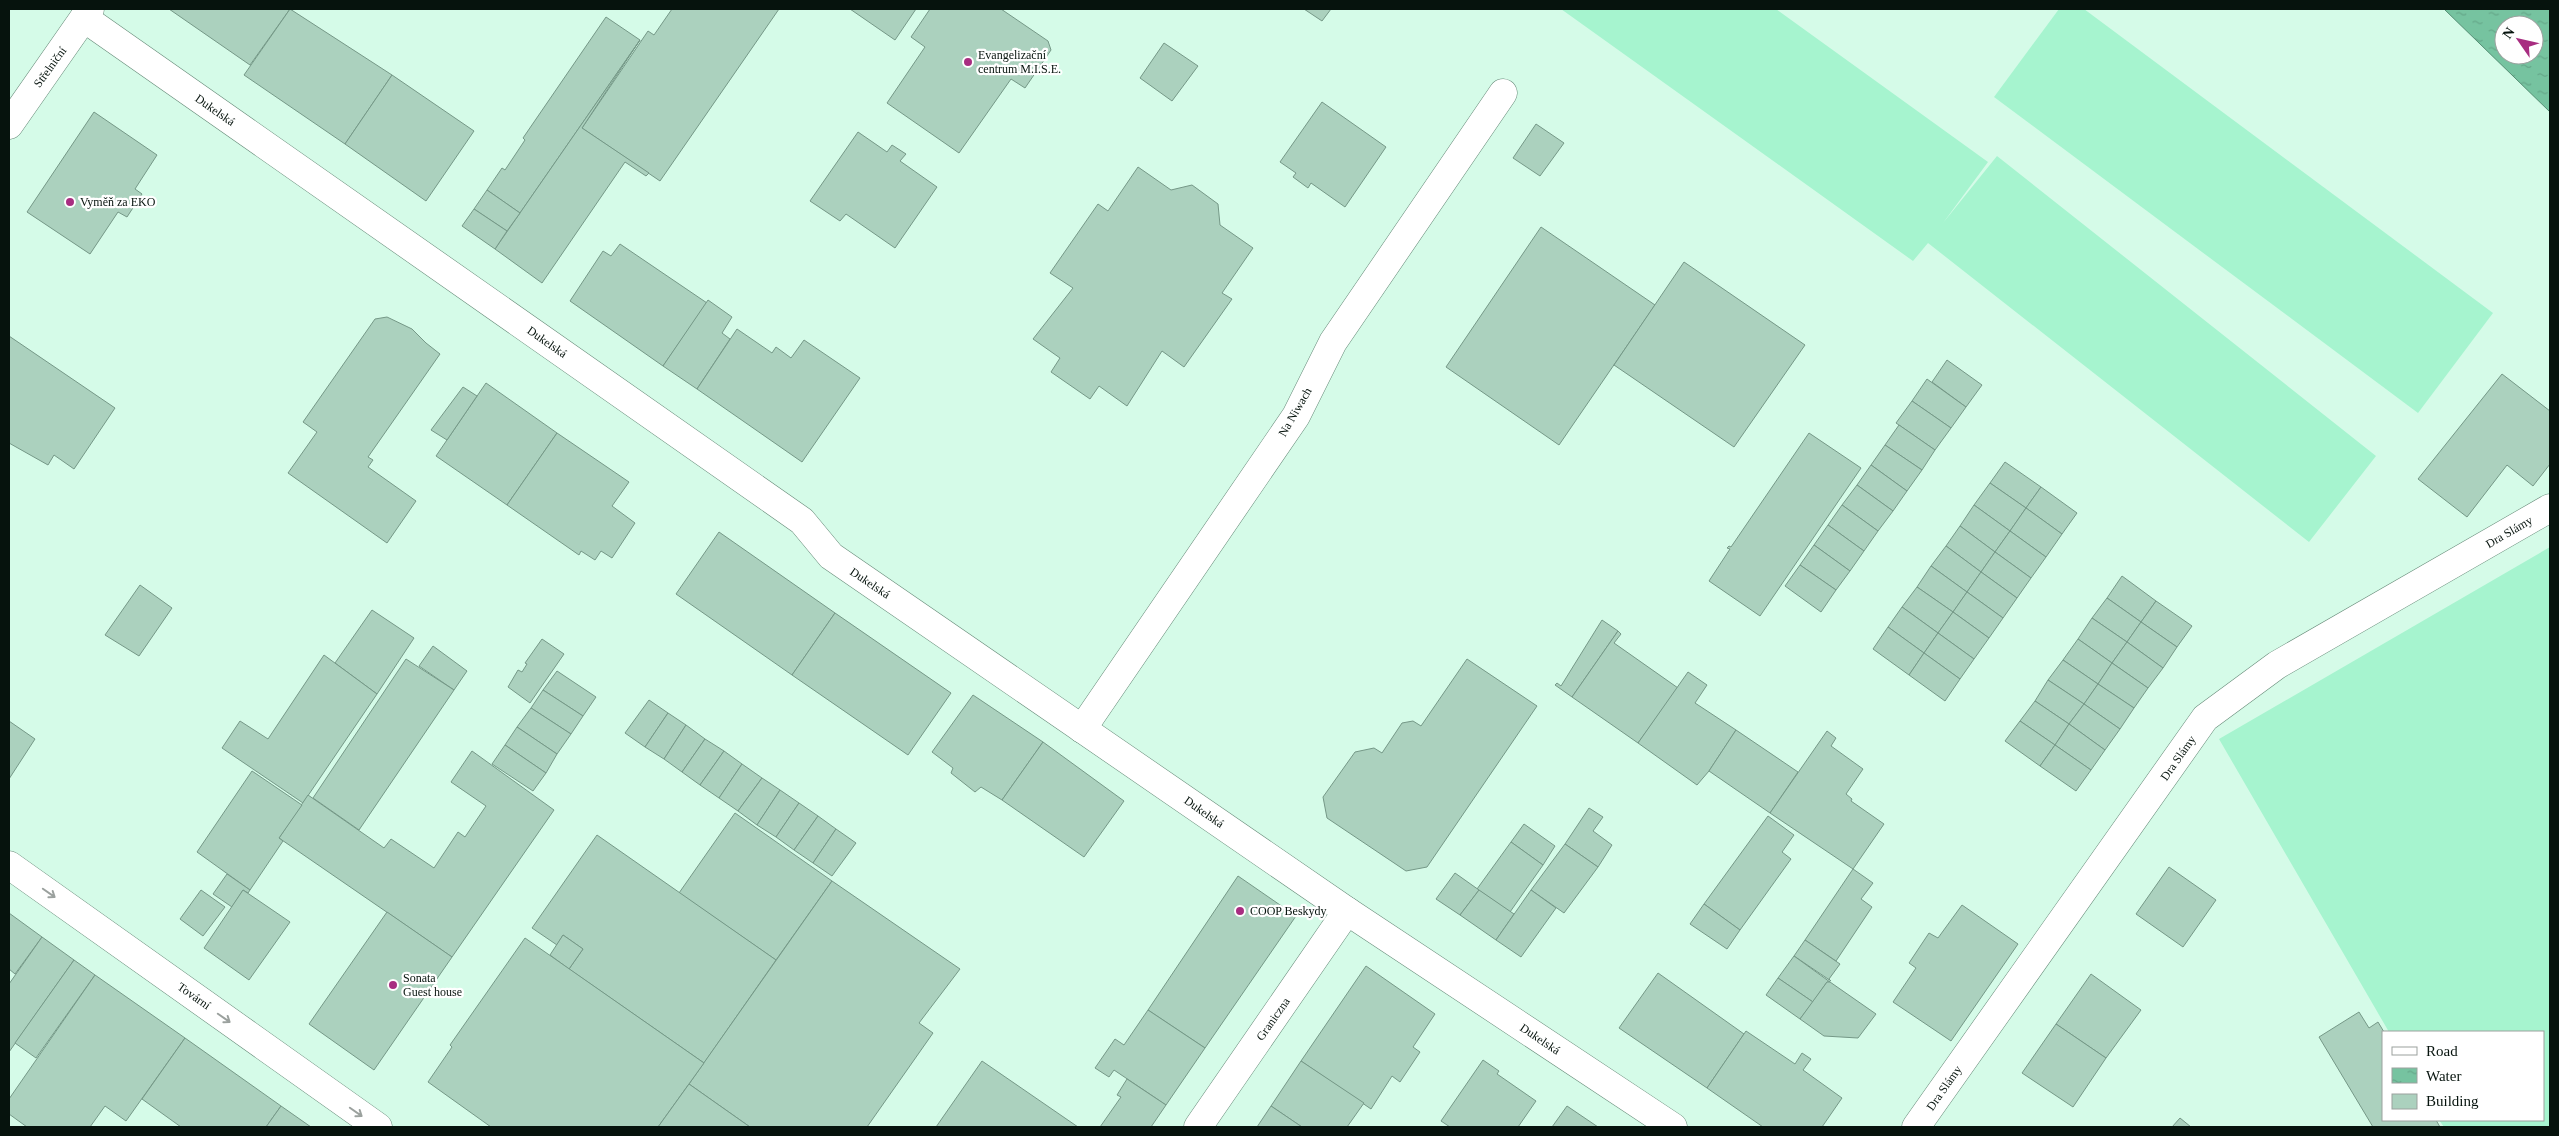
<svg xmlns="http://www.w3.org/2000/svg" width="2559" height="1136" font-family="'Times New Roman',serif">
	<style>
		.grass { fill: #a6f4cf }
		.water { fill: url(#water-ripples); stroke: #548e74; fill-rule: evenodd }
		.building { fill: #abd1be; stroke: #759887 }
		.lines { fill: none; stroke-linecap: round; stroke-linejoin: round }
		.street-casing { stroke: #668a78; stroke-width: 29 }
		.secondary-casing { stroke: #668a78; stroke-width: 29 }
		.street { stroke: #fff; stroke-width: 28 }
		.secondary { stroke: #fff; stroke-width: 28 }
		.oneway { stroke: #9ba19e }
		.poi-dot { fill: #a82d81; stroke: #fff; stroke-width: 2 }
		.labels { text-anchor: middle; stroke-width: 4.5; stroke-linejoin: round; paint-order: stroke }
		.poi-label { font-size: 12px; fill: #06130d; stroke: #fff; text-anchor: start }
		.street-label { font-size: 12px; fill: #06130d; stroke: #fff }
	</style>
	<defs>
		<pattern id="water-ripples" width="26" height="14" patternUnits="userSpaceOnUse" patternTransform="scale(1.25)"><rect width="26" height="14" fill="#76c3a0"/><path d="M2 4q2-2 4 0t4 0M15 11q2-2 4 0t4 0" fill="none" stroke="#65a789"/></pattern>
	</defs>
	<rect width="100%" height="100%" fill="#d5fbe8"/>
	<!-- grass -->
	<g class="grass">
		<polygon points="1561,9 1776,9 1988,162 1943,223 1997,156 2376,456 2309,542 1928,243 1913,261"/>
		<polygon points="2059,9 2084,9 2493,313 2418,413 1994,97"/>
		<polygon points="2550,547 2550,1127 2444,1127 2439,1120 2543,1120 2543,1032 2389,1032 2219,739"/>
	</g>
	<!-- water -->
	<path class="water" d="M2444 9H2550V112ZM2504 25H2534V55H2504Z"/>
	<!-- building -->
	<g class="building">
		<polygon points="169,9 290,9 250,65"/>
		<polygon points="290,9 392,75 345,144 244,75"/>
		<polygon points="672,9 779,9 660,181 582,128 648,31 654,35"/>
		<polygon points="850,9 916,9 895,40"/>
		<polygon points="930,9 1001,9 1048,41 1051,50 1025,88 1011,79 959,153 887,103 925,47 911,37"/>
		<polygon points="1304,9 1331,9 1322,21"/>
		<polygon points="606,17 640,40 520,213 487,190 502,168 505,170 525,140 523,138"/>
		<polygon points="640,40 582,128 649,173 646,176 625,162 542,283 495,249"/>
		<polygon points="1164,43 1198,66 1172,101 1140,78"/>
		<polygon points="392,75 474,131 426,201 345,144"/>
		<polygon points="1322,102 1386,147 1345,207 1311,183 1308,188 1293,177 1296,173 1280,162"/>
		<polygon points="94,112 157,155 135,189 142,194 127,217 118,212 90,254 27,212"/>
		<polygon points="1536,124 1564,143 1540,176 1513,158"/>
		<polygon points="858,132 887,152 892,145 906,154 900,161 937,187 895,248 846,214 840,221 810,201"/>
		<polygon points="1138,167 1171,190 1192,185 1218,204 1220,225 1253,248 1222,293 1232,299 1184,367 1162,351 1127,406 1099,386 1090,399 1051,372 1060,358 1033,339 1073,288 1050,273 1098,204 1108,211"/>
		<polygon points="487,190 520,213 507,231 474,209"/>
		<polygon points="474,209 507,231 495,249 462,226"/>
		<polygon points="1541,227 1655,305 1559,445 1446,367"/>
		<polygon points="620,244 707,303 663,366 570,301 603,251 611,256"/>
		<polygon points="1684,262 1805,345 1734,447 1614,365"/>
		<polygon points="708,300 732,317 722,333 730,339 697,389 663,366"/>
		<polygon points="387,317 412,329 426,343 440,354 368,457 373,460 368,467 416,501 387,543 288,473 317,432 303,422 375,319"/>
		<polygon points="737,329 772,353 776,347 791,358 804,340 860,378 802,462 697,389"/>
		<polygon points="9,336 115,408 74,469 54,455 48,465 9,443"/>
		<polygon points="1947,360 1982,385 1966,407 1932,382"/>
		<polygon points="2502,374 2550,411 2550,464 2533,486 2507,465 2467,517 2418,479"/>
		<polygon points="1927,379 1966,407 1951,428 1912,401"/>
		<polygon points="486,383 557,433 507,505 436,456"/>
		<polygon points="463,387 477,396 447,440 431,430"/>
		<polygon points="1912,401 1951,428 1935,450 1896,423"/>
		<polygon points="1899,425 1935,450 1922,470 1885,445"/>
		<polygon points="557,433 629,482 612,506 635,523 612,558 601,551 595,560 581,551 579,555 507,505"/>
		<polygon points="1809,433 1861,468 1760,616 1709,581 1730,549 1727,548 1729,546 1731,547"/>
		<polygon points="1885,445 1922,470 1907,491 1871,465"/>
		<polygon points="2005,462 2041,487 2026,508 1990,483"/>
		<polygon points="1871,465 1907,491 1893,511 1857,485"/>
		<polygon points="1990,483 2026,508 2010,531 1974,505"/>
		<polygon points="1857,485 1893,511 1878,531 1842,505"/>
		<polygon points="2041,487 2077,513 2062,534 2026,508"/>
		<polygon points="1842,505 1878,531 1864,551 1828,525"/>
		<polygon points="1974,505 2010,531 1995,552 1960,526"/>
		<polygon points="2026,508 2062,534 2046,557 2010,531"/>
		<polygon points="1828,525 1864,551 1850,571 1814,545"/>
		<polygon points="1960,526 1995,552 1981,572 1946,546"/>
		<polygon points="2010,531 2046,557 2031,578 1995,552"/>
		<polygon points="719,532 835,613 792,675 676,594"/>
		<polygon points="1814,545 1850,571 1836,590 1800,565"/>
		<polygon points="1946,546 1981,572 1967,592 1931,566"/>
		<polygon points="1995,552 2031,578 2017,598 1981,572"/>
		<polygon points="1800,565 1836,590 1821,612 1785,586"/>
		<polygon points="1931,566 1967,592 1953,612 1917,587"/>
		<polygon points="1981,572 2017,598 2003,618 1967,592"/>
		<polygon points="2122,576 2156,601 2141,622 2107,598"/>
		<polygon points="140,585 172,608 139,656 105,635"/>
		<polygon points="1917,587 1953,612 1938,633 1902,607"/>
		<polygon points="1967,592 2003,618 1989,638 1953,612"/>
		<polygon points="2107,598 2141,622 2127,642 2092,618"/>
		<polygon points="2156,601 2192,626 2177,647 2141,622"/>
		<polygon points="1902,607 1938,633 1924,653 1888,627"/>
		<polygon points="372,610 414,638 377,694 335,663"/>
		<polygon points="1953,612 1989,638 1974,659 1938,633"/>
		<polygon points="835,613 951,693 908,755 792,675"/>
		<polygon points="2092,618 2127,642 2112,663 2078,639"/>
		<polygon points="1602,620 1618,631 1572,697 1555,685 1557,683 1561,686"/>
		<polygon points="2141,622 2177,647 2163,668 2127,642"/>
		<polygon points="1888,627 1924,653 1909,675 1873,649"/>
		<polygon points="1618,631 1621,634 1614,643 1678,688 1638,743 1572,697"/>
		<polygon points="1938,633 1974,659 1960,679 1924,653"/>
		<polygon points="542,639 564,654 530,703 508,687 518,670 522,672 527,664 525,663"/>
		<polygon points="2078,639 2112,663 2098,684 2063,660"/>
		<polygon points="2127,642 2163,668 2148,688 2112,663"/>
		<polygon points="433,646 467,671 454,690 419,666"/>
		<polygon points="1924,653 1960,679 1945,701 1909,675"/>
		<polygon points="324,655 377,694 303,803 222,748 240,721 268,739"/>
		<polygon points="406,659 454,690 359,830 313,798"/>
		<polygon points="1467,659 1537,706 1427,867 1406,871 1327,818 1323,797 1355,752 1374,748 1382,753 1402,723 1413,721 1421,726"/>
		<polygon points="2063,660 2098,684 2084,704 2048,680"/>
		<polygon points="2112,663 2148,688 2134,708 2098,684"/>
		<polygon points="557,671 596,697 583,716 543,690"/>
		<polygon points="1688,672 1707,685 1695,703 1736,730 1709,771 1697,785 1638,743"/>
		<polygon points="2048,680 2084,704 2069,724 2035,701"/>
		<polygon points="2098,684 2134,708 2120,729 2084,704"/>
		<polygon points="543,690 583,716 571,734 531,708"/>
		<polygon points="973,695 1043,742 1002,800 981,787 975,792 951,773 953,768 932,752"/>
		<polygon points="649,700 668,713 645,747 625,733"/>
		<polygon points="2035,701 2069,724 2055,745 2020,721"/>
		<polygon points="2084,704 2120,729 2105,750 2069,724"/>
		<polygon points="531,708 571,734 557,754 517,727"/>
		<polygon points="668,713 686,725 664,759 645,747"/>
		<polygon points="9,721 35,739 9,779"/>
		<polygon points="2020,721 2055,745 2040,766 2005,741"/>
		<polygon points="2069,724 2105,750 2091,770 2055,745"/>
		<polygon points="686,725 705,739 682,772 664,759"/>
		<polygon points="517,727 557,754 546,773 505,745"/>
		<polygon points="1736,730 1798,772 1770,813 1709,771"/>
		<polygon points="1827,731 1836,738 1831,746 1863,769 1846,794 1852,799 1851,801 1884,824 1853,869 1770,813"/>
		<polygon points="705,739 724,751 700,785 682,772"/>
		<polygon points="1043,742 1124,801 1084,857 1002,800"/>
		<polygon points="505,745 546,773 533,791 492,764"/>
		<polygon points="2055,745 2091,770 2076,791 2040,766"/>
		<polygon points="472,751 554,810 452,957 279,838 308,795 384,848 391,839 434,868 458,832 465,837 486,806 451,782"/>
		<polygon points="724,751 742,764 719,798 700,785"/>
		<polygon points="742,764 762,778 738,811 719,798"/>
		<polygon points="252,771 302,805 279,838 283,841 250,890 197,852"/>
		<polygon points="762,778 780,790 757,825 738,811"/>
		<polygon points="780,790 799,803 776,837 757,825"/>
		<polygon points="799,803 818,816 794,850 776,837"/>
		<polygon points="1589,808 1603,817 1593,831 1612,845 1598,867 1565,844"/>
		<polygon points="735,813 832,881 776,960 679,893"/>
		<polygon points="818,816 836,829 813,863 794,850"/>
		<polygon points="1768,816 1794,835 1782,852 1791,859 1740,930 1704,904"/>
		<polygon points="1524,824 1555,846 1543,865 1511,842"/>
		<polygon points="836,829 856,843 832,876 813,863"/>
		<polygon points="597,835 776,960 704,1063 569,969 583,949 563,935 557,945 532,928"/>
		<polygon points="1511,842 1543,865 1510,912 1477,889"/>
		<polygon points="1565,844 1598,867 1564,913 1531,890"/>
		<polygon points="2169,867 2216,900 2183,947 2136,914"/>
		<polygon points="1853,869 1873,883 1861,899 1872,907 1836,961 1805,940"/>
		<polygon points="1455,873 1479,890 1460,915 1436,899"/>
		<polygon points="227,874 250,890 248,893 243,890 232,907 213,894"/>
		<polygon points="1238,876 1296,916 1205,1048 1148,1010"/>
		<polygon points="832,881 960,969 919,1023 933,1033 867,1127 750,1127 689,1084"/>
		<polygon points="201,890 225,907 203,936 180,919"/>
		<polygon points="243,890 290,922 249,980 204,948"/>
		<polygon points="1479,890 1514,914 1496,940 1460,915"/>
		<polygon points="1531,890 1556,908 1521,957 1496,940"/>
		<polygon points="1704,904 1740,930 1727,949 1690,924"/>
		<polygon points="1962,905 2018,944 1951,1041 1893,1002 1916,968 1909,963 1929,933 1938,938"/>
		<polygon points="387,912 452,957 374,1070 309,1024"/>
		<polygon points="9,913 42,937 15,974 9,969"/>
		<polygon points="563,935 583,949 569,969 550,955"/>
		<polygon points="42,937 74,960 9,1052 9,984"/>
		<polygon points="525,938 704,1063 658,1127 491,1127 428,1082 452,1047 450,1045"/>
		<polygon points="1805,940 1840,964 1829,979 1831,981 1794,956"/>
		<polygon points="1794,956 1830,982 1827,982 1813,1002 1778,978"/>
		<polygon points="74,960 95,975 36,1058 15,1043"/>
		<polygon points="1366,966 1435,1014 1413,1047 1420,1052 1400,1082 1392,1076 1371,1109 1301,1061"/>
		<polygon points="1658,973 1744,1034 1707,1088 1619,1028"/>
		<polygon points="2091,974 2141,1010 2106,1058 2056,1024"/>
		<polygon points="95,975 185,1038 126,1121 105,1106 90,1127 27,1127 9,1114 9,1099"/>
		<polygon points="1778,978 1813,1002 1800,1019 1766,995"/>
		<polygon points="1827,982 1830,982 1876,1014 1858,1038 1824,1036 1800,1019"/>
		<polygon points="1148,1010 1205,1048 1166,1105 1114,1070 1109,1077 1095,1068 1115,1039 1124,1045"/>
		<polygon points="2359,1012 2369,1028 2378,1022 2384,1032 2383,1120 2436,1120 2440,1127 2373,1127 2319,1037"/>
		<polygon points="2056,1024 2106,1058 2073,1107 2022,1073"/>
		<polygon points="1746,1031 1795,1064 1802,1053 1811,1059 1803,1070 1842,1098 1822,1127 1763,1127 1707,1088"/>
		<polygon points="185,1038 281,1106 266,1127 181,1127 142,1099"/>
		<polygon points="1483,1060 1499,1071 1497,1074 1536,1101 1518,1127 1450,1127 1441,1121"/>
		<polygon points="982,1061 1078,1127 936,1127"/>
		<polygon points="1301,1061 1364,1103 1347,1127 1302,1127 1271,1106"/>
		<polygon points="1127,1079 1166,1105 1151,1127 1100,1127 1121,1097 1117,1095"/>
		<polygon points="689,1084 750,1127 658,1127"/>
		<polygon points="281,1106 311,1127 266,1127"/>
		<polygon points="1271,1106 1302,1127 1257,1127"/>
		<polygon points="1567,1106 1598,1127 1552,1127"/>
		<polygon points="2180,1118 2191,1127 2172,1127"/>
	</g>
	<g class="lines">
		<defs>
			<g id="street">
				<polyline points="84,18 802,521 831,556 1347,911 1673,1127"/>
				<polyline points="1082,729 1296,416 1333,342 1503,93"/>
				<polyline points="9,865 378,1127"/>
				<polyline points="1198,1127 1347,911"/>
				<polyline points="1916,1127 2205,718 2277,665 2550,508"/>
			</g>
			<polyline id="secondary" points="9,125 90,9"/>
		</defs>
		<!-- street casing -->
		<use href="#street" class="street-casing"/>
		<!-- secondary casing -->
		<use href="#secondary" class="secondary-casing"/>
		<!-- street -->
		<use href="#street" class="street"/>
		<!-- secondary -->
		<use href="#secondary" class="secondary"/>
	</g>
	<!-- one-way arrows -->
	<defs><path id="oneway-shaft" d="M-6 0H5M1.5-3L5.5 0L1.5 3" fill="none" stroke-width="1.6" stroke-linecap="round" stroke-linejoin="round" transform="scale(1.25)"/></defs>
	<g class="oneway">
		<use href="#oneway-shaft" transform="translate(49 893) rotate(35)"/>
		<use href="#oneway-shaft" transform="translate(224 1018) rotate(35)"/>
		<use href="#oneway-shaft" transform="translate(356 1112) rotate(35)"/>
	</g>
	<!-- markers -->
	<g class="poi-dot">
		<circle cx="968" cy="62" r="5"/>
		<circle cx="70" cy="202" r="5"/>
		<circle cx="1240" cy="911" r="5"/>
		<circle cx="393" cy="985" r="5"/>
	</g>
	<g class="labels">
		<!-- poi labels -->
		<g class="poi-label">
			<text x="978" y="59">Evangelizační<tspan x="978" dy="14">centrum M.I.S.E.</tspan></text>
			<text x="80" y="206">Vyměň za EKO</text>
			<text x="1250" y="915">COOP Beskydy</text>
			<text x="403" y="982">Sonata<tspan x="403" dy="14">Guest house</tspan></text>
		</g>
		<!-- street labels -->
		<g class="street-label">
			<text transform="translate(50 67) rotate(-54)" y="4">Střelniční</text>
			<text transform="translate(215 110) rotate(35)" y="4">Dukelská</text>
			<text transform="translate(547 342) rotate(35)" y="4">Dukelská</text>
			<text transform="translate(1295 412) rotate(-60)" y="4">Na Niwach</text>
			<text transform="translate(2509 532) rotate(-30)" y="4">Dra Slámy</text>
			<text transform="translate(870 583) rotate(34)" y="4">Dukelská</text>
			<text transform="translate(2178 758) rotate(-55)" y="4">Dra Slámy</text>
			<text transform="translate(1204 812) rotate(35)" y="4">Dukelská</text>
			<text transform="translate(194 996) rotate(35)" y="4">Tovární</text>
			<text transform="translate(1273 1019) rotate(-55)" y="4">Graniczna</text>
			<text transform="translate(1540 1039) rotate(34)" y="4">Dukelská</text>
			<text transform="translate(1944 1088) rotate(-55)" y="4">Dra Slámy</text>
		</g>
	</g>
	<!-- border -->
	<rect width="2559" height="1136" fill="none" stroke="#06130d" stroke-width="20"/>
	<!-- legend -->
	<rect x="2382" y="1031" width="162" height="90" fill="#ffffff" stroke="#9ba19e"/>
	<rect x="2392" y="1047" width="25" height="8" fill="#ffffff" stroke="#9ba19e"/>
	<text x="2426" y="1056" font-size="15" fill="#06130d">Road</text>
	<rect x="2392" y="1068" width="25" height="15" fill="url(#water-ripples)" stroke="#9ba19e"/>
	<text x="2426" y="1081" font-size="15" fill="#06130d">Water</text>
	<rect x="2392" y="1094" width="25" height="15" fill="#abd1be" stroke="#9ba19e"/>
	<text x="2426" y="1106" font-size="15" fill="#06130d">Building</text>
	<!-- north arrow -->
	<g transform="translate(2519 40) rotate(304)"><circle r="24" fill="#ffffff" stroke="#9ba19e"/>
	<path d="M0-4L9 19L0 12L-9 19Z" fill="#a82d81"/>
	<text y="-8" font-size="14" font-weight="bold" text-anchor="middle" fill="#06130d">N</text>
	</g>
</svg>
